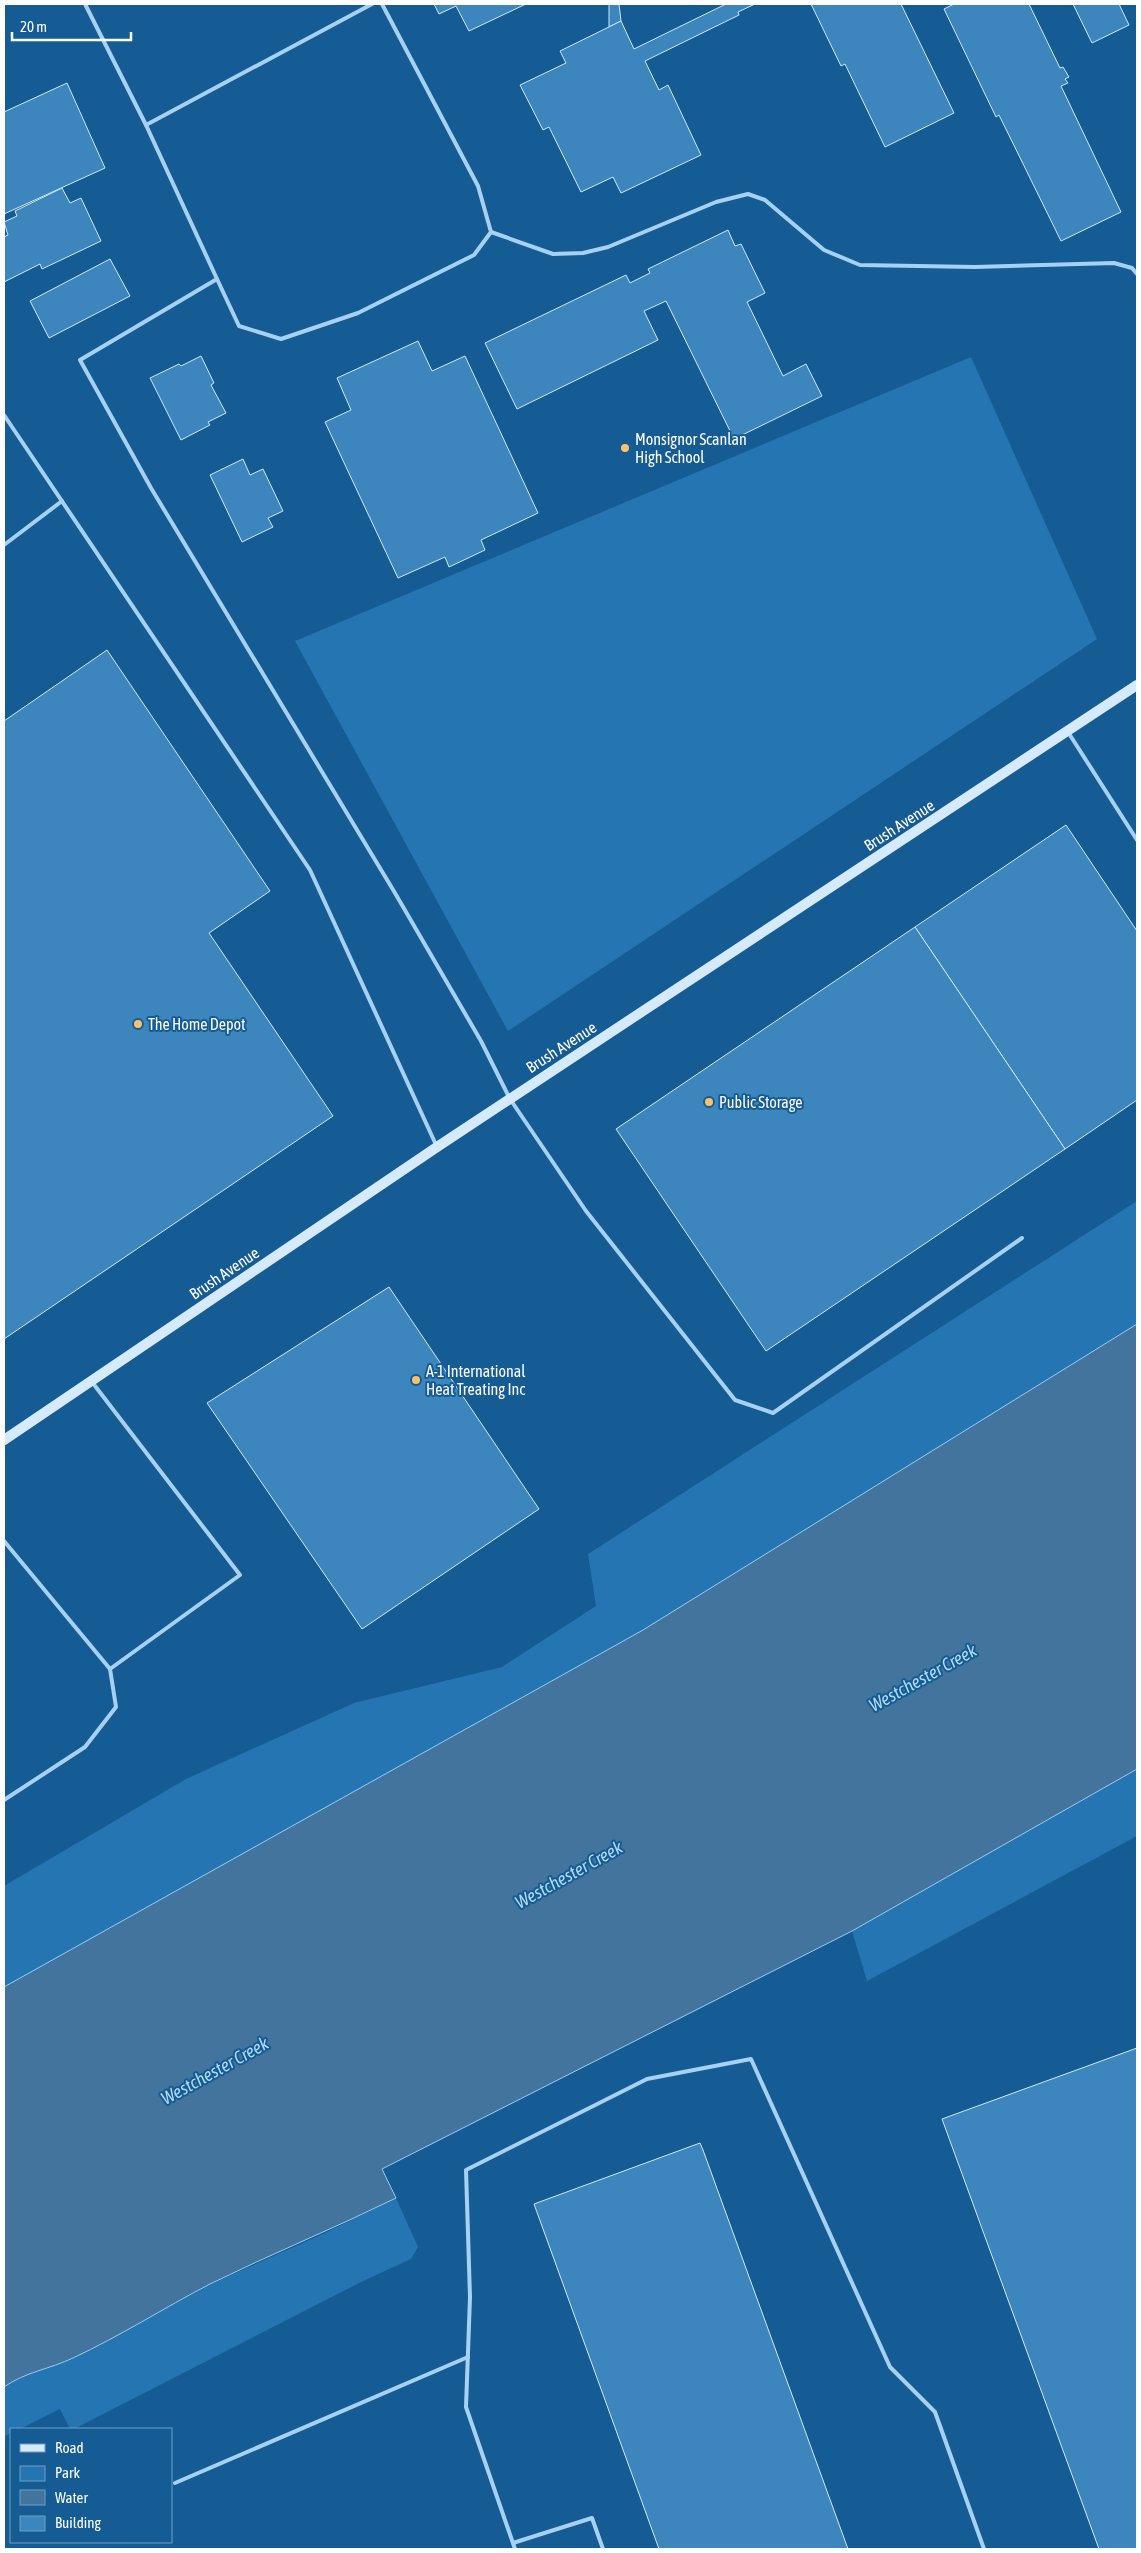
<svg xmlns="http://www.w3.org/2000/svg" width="1141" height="2553" font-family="'Asap Condensed',sans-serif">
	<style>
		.green { fill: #2475b2 }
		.water { fill: #42749d; stroke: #98cef4 }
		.building { fill: #3d86bd; stroke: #cde8fc }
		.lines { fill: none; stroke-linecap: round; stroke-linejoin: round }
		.lane { stroke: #a6d1f2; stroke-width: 4 }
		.secondary { stroke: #d5eafc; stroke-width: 10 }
		.poi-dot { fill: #ffc167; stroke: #155c95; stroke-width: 2 }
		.labels { text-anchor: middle; stroke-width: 4; stroke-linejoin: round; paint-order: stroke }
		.poi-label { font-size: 16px; fill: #fff; stroke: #155c95; text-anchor: start }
		.street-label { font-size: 16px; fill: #fff; stroke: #155c95 }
		.water-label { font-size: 18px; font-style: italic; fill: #b2daf8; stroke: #155c95 }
	</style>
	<rect width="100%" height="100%" fill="#155c95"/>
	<!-- green -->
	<g class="green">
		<polygon points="971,357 1097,639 508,1031 295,641"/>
		<polygon points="1137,1201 1137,1324 643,1630 4,1987 4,1886 186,1779 354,1703 502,1667 596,1606 588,1554"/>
		<polygon points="1137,1769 1137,1836 867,1981 852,1931"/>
		<polygon points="396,2198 418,2247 411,2259 361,2282 74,2429 70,2429 60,2409 20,2429 11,2429 11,2433 4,2437 4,2387 14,2380 39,2370 72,2359 211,2284 323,2234"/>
	</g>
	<!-- water -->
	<path class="water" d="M1137 1324V1769L852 1931 382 2169 396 2198C335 2228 271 2254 210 2284 164 2308 120 2336 73 2358 50 2369 25 2372 4 2387V1987L643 1630Z"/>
	<!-- building -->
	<g class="building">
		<polygon points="434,4 526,4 469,31 456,6 439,14"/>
		<polygon points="609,4 619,4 621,21 609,27"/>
		<polygon points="726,4 755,4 738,12 739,15 645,61 659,90 668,85 701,155 621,193 613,177 581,192 549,127 543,130 520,85 566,63 560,51 621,21 634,49"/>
		<polygon points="811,4 901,4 954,113 885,147 845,64 841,66"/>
		<polygon points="954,4 1029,4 1060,68 1063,67 1069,77 1065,79 1068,83 1061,86 1121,212 1061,241 999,115 996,117 944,9"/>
		<polygon points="1073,4 1119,4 1129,25 1092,43"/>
		<polygon points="67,83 105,168 4,214 4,112"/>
		<polygon points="62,188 70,203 81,198 101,241 42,269 40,264 4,282 4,237 8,235 4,222 17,216 15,211"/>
		<polygon points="728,230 735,246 741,244 765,293 747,302 783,376 806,364 822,396 734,439 666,301 644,311 658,340 517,409 485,343 626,275 630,283 650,273 648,269"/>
		<polygon points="110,259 130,296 49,338 30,301"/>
		<polygon points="418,341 432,371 465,356 538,513 481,540 485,550 449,567 445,557 398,578 325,422 351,410 337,378"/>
		<polygon points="201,356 214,383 211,385 226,413 208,422 210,425 181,440 150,378 179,364 181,366"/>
		<polygon points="243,459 250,475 263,469 283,511 268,518 273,527 242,542 210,475"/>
		<polygon points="107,650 270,891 209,933 333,1116 4,1339 4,721"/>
		<polygon points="1066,825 1137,931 1137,1100 1065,1149 915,927"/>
		<polygon points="915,927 1065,1149 766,1351 616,1129"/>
		<polygon points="389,1287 539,1509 362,1629 207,1403"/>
		<polygon points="1137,2048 1137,2549 1099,2549 942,2119"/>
		<polygon points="700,2143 703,2150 848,2549 659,2549 534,2204"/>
	</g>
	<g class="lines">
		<!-- lane -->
		<g class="lane">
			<polyline points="85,4 146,125"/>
			<polyline points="372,4 146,125 217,279 80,360 151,488 395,893 481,1041 510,1099 586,1211 735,1400 773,1413 1022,1238"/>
			<polyline points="491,232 553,254 583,253 608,247 716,202 748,194 765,200 824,250 860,265 975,267 1114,263 1132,268 1137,274"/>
			<polyline points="217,279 239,326 281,339 358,313 474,255 491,232 478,186 382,4"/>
			<polyline points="4,415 310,870 437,1147"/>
			<polyline points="4,545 62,501"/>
			<polyline points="1068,732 1137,840"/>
			<polyline points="92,1382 240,1575 110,1669"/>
			<polyline points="4,1541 110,1669 116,1707 85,1747 4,1800"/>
			<polyline points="175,2483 468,2357"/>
			<polyline points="513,2543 592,2518 603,2549"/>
			<polyline points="515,2549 466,2407 470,2297 466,2170 647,2079 751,2059 890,2367 935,2412 984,2549"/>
		</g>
		<!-- secondary -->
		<polyline class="secondary" points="4,1440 437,1147 1137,685"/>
	</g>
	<!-- markers -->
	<g class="poi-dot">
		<circle cx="625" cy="448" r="5"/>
		<circle cx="138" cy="1024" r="5"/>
		<circle cx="709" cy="1102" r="5"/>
		<circle cx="416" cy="1380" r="5"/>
	</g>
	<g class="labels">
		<!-- poi labels -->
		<g class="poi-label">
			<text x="635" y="445">Monsignor Scanlan<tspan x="635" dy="18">High School</tspan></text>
			<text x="148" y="1030">The Home Depot</text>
			<text x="719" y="1108">Public Storage</text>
			<text x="426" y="1377">A-1 International<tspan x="426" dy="18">Heat Treating Inc</tspan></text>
		</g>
		<!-- street labels -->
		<g class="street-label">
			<text transform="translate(899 825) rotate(-33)" y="6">Brush Avenue</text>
			<text transform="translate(561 1047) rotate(-33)" y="6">Brush Avenue</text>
			<text transform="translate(224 1273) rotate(-34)" y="6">Brush Avenue</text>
		</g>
		<!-- water labels -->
		<g class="water-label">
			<text transform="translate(923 1678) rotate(-29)" y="6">Westchester Creek</text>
			<text transform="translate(569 1875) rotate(-29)" y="6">Westchester Creek</text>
			<text transform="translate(215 2071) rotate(-29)" y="6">Westchester Creek</text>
		</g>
	</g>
	<!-- border -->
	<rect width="1141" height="2553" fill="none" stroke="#ffffff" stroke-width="10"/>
	<!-- legend -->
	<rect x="10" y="2428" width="162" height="115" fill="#155c95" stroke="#739dbf"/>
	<rect x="20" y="2444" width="25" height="8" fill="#d5eafc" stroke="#739dbf"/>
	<text x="55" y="2453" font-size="15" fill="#ffffff">Road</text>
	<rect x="20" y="2466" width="25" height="15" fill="#2475b2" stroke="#739dbf"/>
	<text x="55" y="2478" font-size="15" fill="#ffffff">Park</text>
	<rect x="20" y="2490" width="25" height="15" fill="#42749d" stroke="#739dbf"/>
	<text x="55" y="2503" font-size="15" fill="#ffffff">Water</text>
	<rect x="20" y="2516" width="25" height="15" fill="#3d86bd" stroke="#739dbf"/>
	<text x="55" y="2528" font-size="15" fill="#ffffff">Building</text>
	<!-- scale -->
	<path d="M12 32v8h119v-8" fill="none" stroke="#ffffff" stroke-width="2.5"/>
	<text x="20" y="32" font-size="15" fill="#ffffff" stroke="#155c95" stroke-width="4" paint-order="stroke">20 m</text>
</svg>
